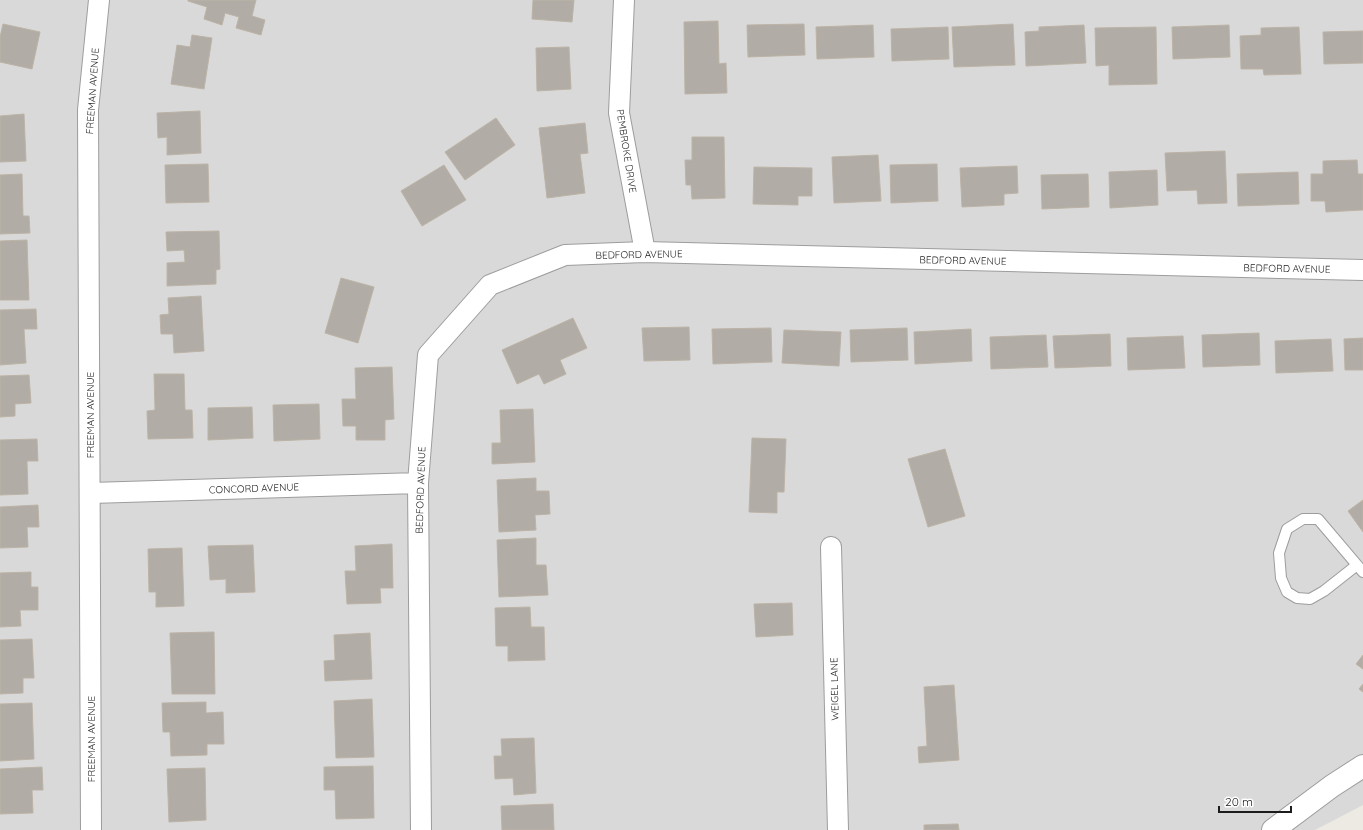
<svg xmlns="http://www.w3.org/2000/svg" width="1363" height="830" font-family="Quicksand,sans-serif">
<rect width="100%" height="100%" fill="#eceae2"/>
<!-- residential -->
<path fill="#dad9d9" d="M0,0H1363V805L1315,830H0Z"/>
<!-- building -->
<path fill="#b1aca5" stroke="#bcb3a6" d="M188,0H256L252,16L265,20L261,35L236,28L239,17L225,13L222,25L204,19L207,7L188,1Z
M533,0H574L572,22L532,19Z
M718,21L719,64L726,63L727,93L685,94L684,22Z
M3,24L40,32L32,69L0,62V37Z
M804,24L805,55L748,57L747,25Z
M1013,24L1015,65L954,67L952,27Z
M873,25L874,57L817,59L816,27Z
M1084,25L1086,63L1026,66L1025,32L1039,31V27Z
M1229,25L1230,57L1173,59L1172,27Z
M948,27L949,59L892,61L891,29Z
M1156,27L1157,84L1109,85V65L1096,66L1095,28Z
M1299,27L1301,74L1264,75L1263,69H1241L1240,36L1261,35V28Z
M1363,31V63L1324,64L1323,32Z
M192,35L212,38L204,89L171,84L177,45L190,47Z
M569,47L571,89L537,91L536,48Z
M200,111L201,153L167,155V137L158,138L157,113Z
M24,114L26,161L0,162V116Z
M496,118L515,145L465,180L445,152Z
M585,123L588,153L580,154L585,193L547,198L539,128Z
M692,137H724L725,198L692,199L691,185H686L685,160H692Z
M1225,151L1227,203L1198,204L1197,190L1167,191L1165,153Z
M878,155L881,201L834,203L832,157Z
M1357,160L1358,174H1363V210L1326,212L1325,201H1311V174H1323V161Z
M208,164L209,202L166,203L165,165Z
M937,164L938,201L891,203L890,165Z
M444,165L466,200L422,226L401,191Z
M1017,166L1018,193L1004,194V205L962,207L960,168Z
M754,167L812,168V196H798V205L753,204Z
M1157,170L1158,205L1110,208L1109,172Z
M1298,172L1299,204L1238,206L1237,174Z
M22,174L23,216H29L30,233L0,234V175Z
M1088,174L1089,207L1042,209L1041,175Z
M219,231L220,269L216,270V284L167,286V263L185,262L184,250L167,251L166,232Z
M27,240L29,300H0V241Z
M341,278L374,287L358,343L325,333Z
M201,296L204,351L174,353L173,334H161L160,315L169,314L168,298Z
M36,309L37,329H24L26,363L0,365V310Z
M573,318L587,348L560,360L566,374L544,384L539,374L517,384L502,350Z
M689,327L690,360L644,361L642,328Z
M771,328L772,362L713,364L712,329Z
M907,328L908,360L851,362L850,330Z
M971,329L972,361L915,364L914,332Z
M784,330L841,332L839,366L782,363Z
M1259,333L1260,365L1203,367L1202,335Z
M1110,334L1111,366L1055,368L1053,336Z
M1046,335L1048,367L991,369L990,337Z
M1183,336L1185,368L1128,370L1127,338Z
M1363,338V370H1345L1344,339Z
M1331,339L1333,371L1276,373L1275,341Z
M392,367L394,419L385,420V440H356V426H343L342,399H356L355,368Z
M154,374H184L185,410H192L193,438L148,439L147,411L155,410Z
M29,375L31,403L15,404V416L0,417V376Z
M319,404L320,439L274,441L273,405Z
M252,407L253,438L208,440V408Z
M533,409L535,462L492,464V443H501L500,410Z
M752,438L786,439L784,492H777V513L749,512Z
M37,439L38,461H27L28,494L0,495V440Z
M945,449L965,516L928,527L908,459Z
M536,478V491H549L550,514L535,515L536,530L499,532L497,480Z
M1363,500V532L1348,511Z
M38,505L39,527H27L28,547L0,548V507Z
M536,538V565H546L548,595L499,597L497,540Z
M392,544L393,588H380L381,603L347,604L345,571H356L355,546Z
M253,545L255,592L226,593V579L210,580L208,546Z
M182,548L184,606L156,607V592H149L148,549Z
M31,572V587H38V610H20L21,626L0,627V573Z
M792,603L793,635L756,637L754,604Z
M530,607L531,627H544L545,660L508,661V646H496L495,608Z
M214,632L215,694H172L170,633Z
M370,633L372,679L325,681L324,661L335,660L334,635Z
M32,639L34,678H23V693L0,694V640Z
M1363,655V669L1356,664Z
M1363,684V692L1359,689Z
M954,685L959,760L919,763L918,747L927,746L924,687Z
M372,699L374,757L336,758L334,701Z
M206,702V713L223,712L224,744H207V755L171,756L170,732H163L162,703Z
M32,703L34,759L0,761V704Z
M534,738L536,793L514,795L513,778L495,779L494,756H502L501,739Z
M373,766L374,818L336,819L335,790H324V767Z
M42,767L43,790H32L33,813L0,814V769Z
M205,768L206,820L169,822L167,769Z
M553,804L554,830H502L501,806Z
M958,824L959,830H924V825Z"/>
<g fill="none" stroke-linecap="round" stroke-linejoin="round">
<!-- service casing -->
<g stroke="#9d9d9d" stroke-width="12">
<path id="service" d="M1357,565L1324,591L1310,599L1297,598L1287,592L1281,578L1279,553L1287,529L1303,519H1318L1363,572"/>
</g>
<!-- minor casing -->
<g stroke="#9d9d9d" stroke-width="22">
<path id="minor" d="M624,0L619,113L645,252
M91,493L418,483
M831,547L838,830
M91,830L88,110L99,0
M421,830L418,483L428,355L490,285L565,255L645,252L1363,270"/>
</g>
<!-- tertiary casing -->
<g stroke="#9d9d9d" stroke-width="24">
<path id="tertiary" d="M1273,830L1332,786L1363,766"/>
</g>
<!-- service -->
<use href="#service" stroke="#fff" stroke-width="10"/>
<!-- minor -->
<use href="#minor" stroke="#fff" stroke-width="20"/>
<!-- tertiary -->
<use href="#tertiary" stroke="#fff" stroke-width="22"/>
</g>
<g text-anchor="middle" stroke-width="3" stroke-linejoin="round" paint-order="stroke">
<!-- street labels -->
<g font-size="10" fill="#1c1c1c" stroke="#fff">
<text transform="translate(92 91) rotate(-86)" y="4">FREEMAN AVENUE</text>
<text transform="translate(627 151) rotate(81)" y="4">PEMBROKE DRIVE</text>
<text transform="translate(639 254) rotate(-1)" y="4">BEDFORD AVENUE</text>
<text transform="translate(963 260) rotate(1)" y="4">BEDFORD AVENUE</text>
<text transform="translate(1287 268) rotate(1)" y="4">BEDFORD AVENUE</text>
<text transform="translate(90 415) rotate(-90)" y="4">FREEMAN AVENUE</text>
<text transform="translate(254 488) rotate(-2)" y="4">CONCORD AVENUE</text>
<text transform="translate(420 490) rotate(-88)" y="4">BEDFORD AVENUE</text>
<text transform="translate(834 689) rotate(-91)" y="4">WEIGEL LANE</text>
<text transform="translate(91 739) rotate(-90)" y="4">FREEMAN AVENUE</text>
</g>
</g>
<!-- scale -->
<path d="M1219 806v6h72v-6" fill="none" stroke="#1c1c1c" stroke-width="2"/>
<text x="1225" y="806" font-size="12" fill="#1c1c1c" stroke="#ffffff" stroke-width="3" paint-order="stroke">20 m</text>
</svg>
